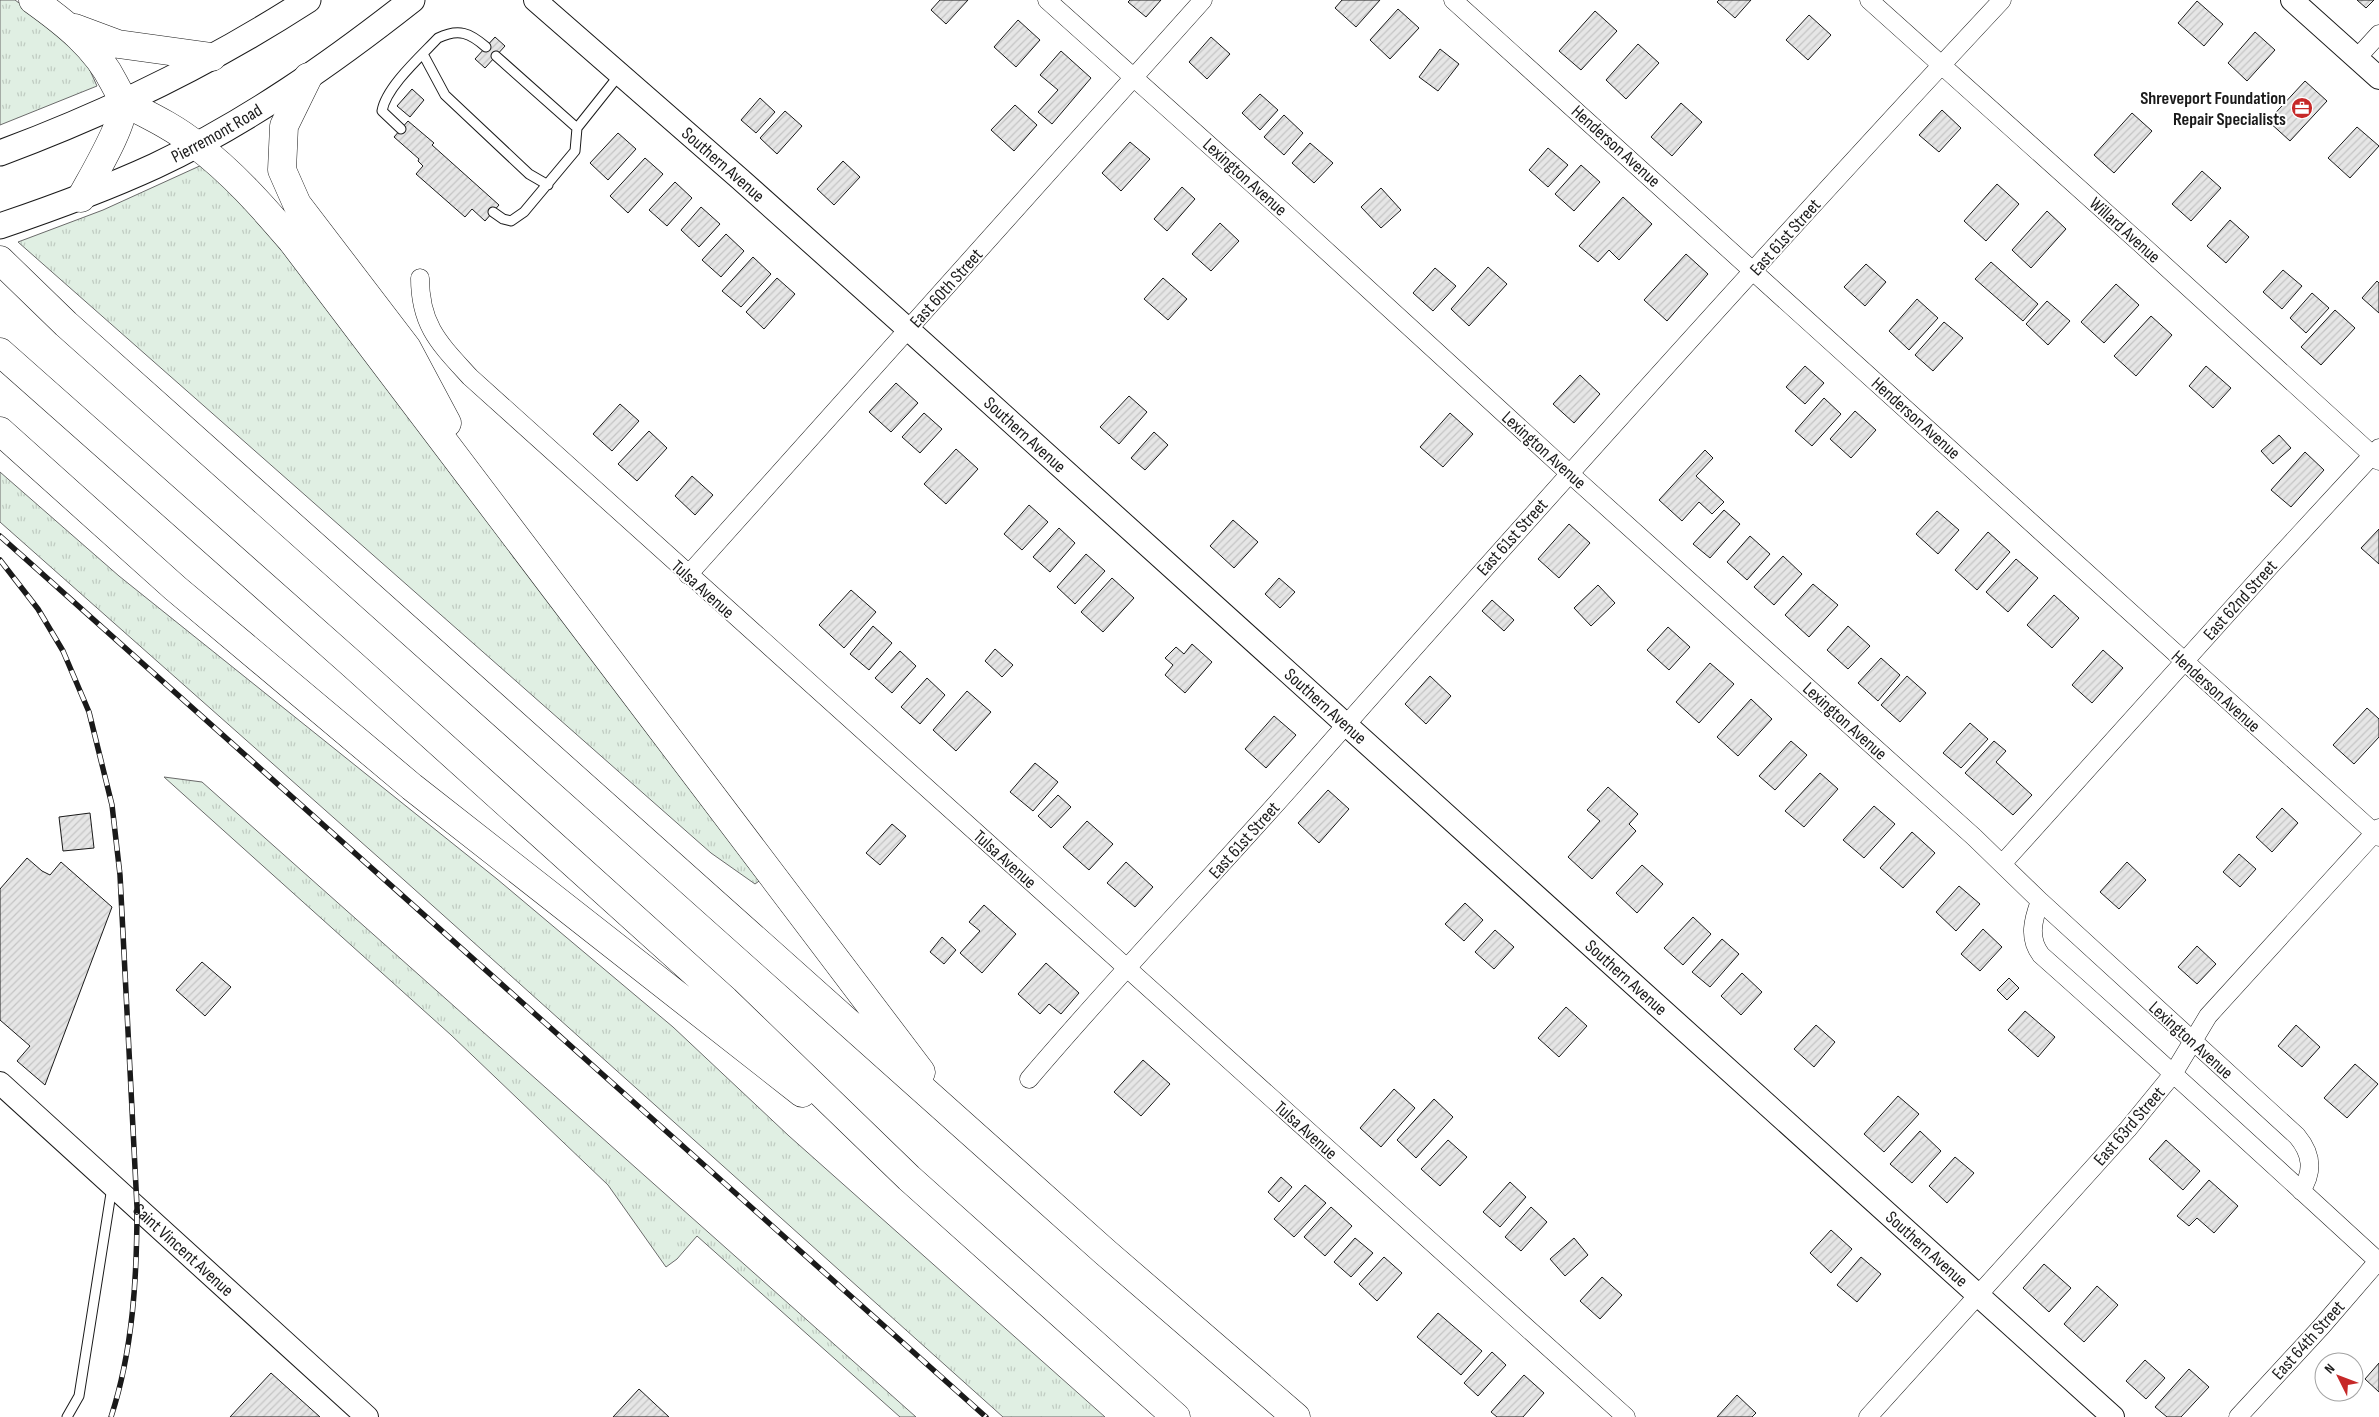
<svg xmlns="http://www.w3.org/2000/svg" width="2379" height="1417" font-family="'Sofia Sans Condensed',sans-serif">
<defs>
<pattern id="grass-tufts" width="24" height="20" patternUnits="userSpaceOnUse" patternTransform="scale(1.25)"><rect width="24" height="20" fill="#e0efe3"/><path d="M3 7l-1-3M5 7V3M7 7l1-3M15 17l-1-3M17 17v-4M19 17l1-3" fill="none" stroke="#c0ccc2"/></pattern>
<pattern id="building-hatch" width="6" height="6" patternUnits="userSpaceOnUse" patternTransform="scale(1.25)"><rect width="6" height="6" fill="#e6e6e6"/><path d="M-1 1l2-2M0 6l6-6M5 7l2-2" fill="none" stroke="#c5c5c5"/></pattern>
</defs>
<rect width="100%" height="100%" fill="#fff"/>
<!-- grass -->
<path fill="url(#grass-tufts)" stroke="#6a6a6a" d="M0,0H15L51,27L88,66L97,86L0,125Z
M204,164L258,218L762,879L755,884L711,853L18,242L103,210Z
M0,472L119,576L497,879L673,1027L789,1136L1105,1417H1003L404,880L0,522Z
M164,777L202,782L916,1417H900L697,1236L677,1259L666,1267L608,1185L451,1035Z"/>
<!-- building -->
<path fill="url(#building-hatch)" stroke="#1a1a1a" d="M940,0H968L946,24L931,10Z
M1130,0H1161L1146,17L1128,2Z
M1342,0H1380L1356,27L1335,8Z
M1719,0H1751L1735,18L1717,2Z
M2357,0H2374L2366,8Z
M2197,1L2223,24L2204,46L2178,23Z
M1398,9L1419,28L1390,59L1370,40Z
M1595,11L1617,31L1581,70L1559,51Z
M1809,15L1831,35L1808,60L1786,40Z
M1018,20L1040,40L1016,67L994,47Z
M2255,32L2275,50L2247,81L2228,63Z
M495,37L505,46L485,68L475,59Z
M1211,37L1230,54L1207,79L1189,62Z
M1638,44L1659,63L1626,99L1606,80Z
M1440,49L1459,64L1438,91L1419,77Z
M1061,51L1091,78L1052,124L1038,112L1058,90L1040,75Z
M2305,81L2327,101L2290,141L2268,121Z
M412,89L424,100L410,117L397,106Z
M1260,94L1278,110L1260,130L1242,113Z
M760,98L775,112L756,133L741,120Z
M1681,103L1702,122L1672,156L1651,137Z
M1015,105L1037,125L1014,151L991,130Z
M1942,110L1961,128L1939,152L1919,135Z
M785,111L802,126L777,154L760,138Z
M2132,113L2152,131L2114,173L2094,155Z
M1284,115L1303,133L1284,155L1264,137Z
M408,121L434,143L432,145L499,205L485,221L472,209L465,217L416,174L423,166L418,161L419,159L394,137Z
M2357,127L2379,146L2350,178L2328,158Z
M618,133L636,149L608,180L590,163Z
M1130,142L1150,159L1121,191L1102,173Z
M1310,143L1333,163L1314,183L1292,163Z
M1548,148L1568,165L1548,187L1529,170Z
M645,158L663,174L628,213L610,196Z
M843,161L860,177L834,205L817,189Z
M1581,165L1600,182L1574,211L1555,194Z
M2202,171L2221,188L2191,221L2172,204Z
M675,182L692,198L667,226L649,210Z
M1997,184L2019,204L1986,241L1964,221Z
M1182,187L1195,199L1167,231L1154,219Z
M1381,188L1401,210L1381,228L1361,207Z
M1623,197L1652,224L1619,260L1609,250L1598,262L1579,246Z
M701,207L720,224L699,247L681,230Z
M2047,211L2066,229L2031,268L2012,250Z
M2230,220L2249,237L2226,263L2207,246Z
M1220,223L1239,241L1211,271L1192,254Z
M726,234L744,251L721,277L702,260Z
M1686,254L1708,274L1667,321L1644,300Z
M753,257L771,274L741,307L722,291Z
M1991,262L2038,304L2023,321L1975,279Z
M1866,264L1886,282L1865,306L1844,287Z
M1488,267L1507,284L1469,326L1451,309Z
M1435,268L1456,286L1433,311L1413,293Z
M2283,270L2302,286L2282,309L2263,292Z
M777,278L795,294L764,329L746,312Z
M1163,278L1187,299L1168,320L1144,299Z
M2377,281L2379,283V313L2362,298Z
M2116,284L2139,305L2104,343L2081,322Z
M2312,293L2329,308L2306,333L2290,318Z
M1917,299L1938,318L1909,350L1889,331Z
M2047,301L2070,321L2048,345L2026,324Z
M2335,310L2355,328L2321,365L2301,347Z
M2151,316L2172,335L2136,376L2114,356Z
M1944,322L1963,338L1933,371L1915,355Z
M1805,366L1824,383L1805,404L1786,387Z
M2206,366L2231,388L2213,408L2189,386Z
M1580,375L1600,394L1574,423L1553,404Z
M896,383L918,403L891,432L869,412Z
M1129,396L1147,412L1119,444L1100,427Z
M1824,398L1841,414L1812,446L1795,431Z
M620,404L639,421L612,451L593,434Z
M1855,411L1876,430L1851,458L1830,439Z
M924,413L942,429L920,453L902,437Z
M1450,413L1473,434L1443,467L1420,447Z
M649,431L667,448L637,481L618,464Z
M1154,432L1168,445L1145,470L1131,458Z
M2279,435L2291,448L2273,464L2261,451Z
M956,449L978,469L946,504L924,484Z
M1705,450L1713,458L1696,476L1724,502L1712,514L1699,502L1682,521L1659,500Z
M2305,452L2324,470L2291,507L2271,490Z
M692,476L713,495L695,515L675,496Z
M1029,505L1048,522L1022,550L1004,534Z
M1724,510L1740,524L1710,558L1693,544Z
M1937,511L1959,530L1938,554L1916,534Z
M1233,520L1258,542L1234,568L1210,546Z
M1569,524L1590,543L1559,578L1538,559Z
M1059,528L1075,543L1050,572L1033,557Z
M2379,529V564L2361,548Z
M1988,532L2010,552L1977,590L1955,570Z
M1750,536L1770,554L1747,580L1727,562Z
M1086,554L1105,571L1075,604L1057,587Z
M1783,556L1802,574L1774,605L1754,587Z
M2016,559L2038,578L2008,612L1986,592Z
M1112,578L1134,598L1103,632L1081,612Z
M1279,578L1295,592L1280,608L1265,594Z
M1813,584L1838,605L1809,637L1785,615Z
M1598,585L1615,603L1591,626L1574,608Z
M851,590L876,612L844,648L819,625Z
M2054,595L2079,618L2052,648L2027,625Z
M1492,600L1514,620L1504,631L1482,611Z
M873,626L892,643L869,670L850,654Z
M1848,626L1870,646L1848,669L1827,650Z
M1668,627L1690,647L1669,670L1647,650Z
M1192,644L1212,662L1185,693L1165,675L1173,665L1165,658L1176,647L1184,654Z
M995,649L1013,665L1002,677L985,661Z
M2103,650L2123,668L2092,703L2072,685Z
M900,651L916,666L892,693L875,678Z
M1881,658L1900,675L1878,701L1858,683Z
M1710,663L1734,684L1699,723L1676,702Z
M1430,676L1451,696L1426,724L1405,704Z
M1907,676L1926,693L1900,722L1881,705Z
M927,678L945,695L920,724L901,707Z
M967,691L991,712L956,751L933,730Z
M1751,699L1772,719L1738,756L1717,737Z
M2367,708L2379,719V737L2354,764L2333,745Z
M1274,716L1296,735L1266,768L1245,749Z
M1970,723L1988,739L1961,768L1943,753Z
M1791,741L1807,755L1775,790L1759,776Z
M1994,741L2006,751L1996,762L2032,795L2013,815L1965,773Z
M1035,763L1058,782L1033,811L1010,792Z
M1820,773L1838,789L1804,827L1785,811Z
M1608,787L1638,814L1629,824L1636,831L1592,879L1568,857L1600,821L1587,810Z
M1328,790L1349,809L1319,843L1298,823Z
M1058,795L1071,807L1051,828L1038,816Z
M1874,806L1895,824L1864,858L1843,840Z
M2282,808L2298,823L2272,852L2256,837Z
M90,813L94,848L63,851L59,817Z
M1087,821L1113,844L1089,870L1063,847Z
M892,824L906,836L880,865L866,853Z
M1912,832L1935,853L1903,888L1880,868Z
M2239,854L2256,869L2240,887L2223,872Z
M27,858L42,871L50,875L61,862L112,907L45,1085L17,1061L30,1046L0,1020V889Z
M1126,862L1153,887L1135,907L1107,883Z
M2127,862L2146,880L2119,909L2100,892Z
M1642,865L1663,884L1637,913L1616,893Z
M1959,886L1980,904L1956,931L1936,912Z
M1465,903L1483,920L1464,941L1445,924Z
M984,905L1016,934L982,973L960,953L980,931L969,922Z
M1693,917L1711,934L1683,965L1664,948Z
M1983,929L2002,947L1980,971L1961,954Z
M1495,930L1514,947L1494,969L1475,952Z
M942,937L956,950L944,964L930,952Z
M1722,939L1739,954L1710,987L1692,972Z
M2197,946L2216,964L2197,984L2178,967Z
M202,962L231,987L205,1016L176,990Z
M1046,963L1079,993L1061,1014L1049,1004L1040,1014L1018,994Z
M1742,973L1762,992L1741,1015L1721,996Z
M2009,978L2019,988L2007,1000L1997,990Z
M1566,1007L1587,1026L1559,1057L1538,1038Z
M2025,1011L2055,1037L2038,1057L2008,1030Z
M1816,1025L1835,1042L1814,1067L1794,1049Z
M2296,1025L2320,1047L2302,1067L2278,1046Z
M1143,1060L1170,1084L1141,1116L1114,1092Z
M2355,1064L2378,1084L2347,1118L2324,1098Z
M1394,1089L1415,1108L1381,1147L1360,1128Z
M1898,1096L1919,1114L1884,1152L1864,1134Z
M1434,1099L1453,1117L1416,1158L1397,1140Z
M1920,1131L1941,1151L1912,1183L1890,1164Z
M1448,1140L1467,1157L1440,1186L1421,1169Z
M2166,1140L2200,1171L2183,1190L2149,1159Z
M1955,1157L1974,1173L1947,1203L1929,1186Z
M1281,1177L1292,1187L1279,1202L1268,1192Z
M2209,1180L2238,1206L2214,1233L2197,1218L2189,1226L2177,1216Z
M1510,1182L1526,1197L1500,1227L1483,1212Z
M1305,1185L1326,1203L1294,1237L1274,1219Z
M1331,1207L1352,1226L1325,1256L1304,1237Z
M1531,1207L1547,1222L1521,1251L1505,1237Z
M1831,1230L1852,1249L1831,1273L1810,1253Z
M1355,1238L1373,1253L1351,1277L1334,1262Z
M1574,1238L1588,1255L1565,1276L1550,1259Z
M1384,1257L1402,1273L1377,1301L1359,1284Z
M1861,1257L1881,1274L1857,1302L1837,1285Z
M2044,1264L2071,1288L2049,1312L2023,1288Z
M1602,1277L1622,1295L1600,1319L1580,1301Z
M2097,1286L2118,1305L2084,1342L2064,1324Z
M1438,1313L1482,1351L1461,1375L1417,1337Z
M1492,1352L1506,1365L1478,1396L1464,1383Z
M2145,1360L2165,1378L2146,1399L2126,1381Z
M2379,1363V1392L2365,1379Z
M2189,1369L2209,1387L2181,1417H2167L2155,1407Z
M271,1373L320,1417H230Z
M1524,1375L1544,1393L1523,1417H1497L1491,1412Z
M639,1389L669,1417H613Z
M1737,1395L1756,1413L1752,1417H1717Z"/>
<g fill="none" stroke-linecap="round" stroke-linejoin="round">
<!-- service casing -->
<g stroke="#1a1a1a" stroke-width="11">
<path id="service" d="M423,54L445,95L529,174L548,185
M496,56L577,128
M401,129L382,111C386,87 421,56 438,38C459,28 470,33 486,47
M493,212L503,219L511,221L524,212L575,151L577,128L620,74
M67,1417L79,1396L112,1187"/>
</g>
<!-- minor casing -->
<g stroke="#1a1a1a" stroke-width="19">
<path id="minor" d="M1047,0L1285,213L1569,473L1974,837L2040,901L2297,1136C2312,1154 2314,1171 2301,1191
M1453,0L2379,837
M1869,0L2142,245L2379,461
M2357,58L2379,34
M420,278C420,326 440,344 470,377L1626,1417
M688,575L1203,0
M2002,864L2273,563L2379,448
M2040,901C2033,920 2028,938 2041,955C2155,1056 2267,1159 2379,1262
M1029,1079C1114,979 1205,884 1292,786C1526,521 1761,258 2002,0
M1868,1417L2128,1129L2173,1074L2208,1016L2379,828
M2238,1417L2322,1326L2378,1261"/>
</g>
<!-- tertiary casing -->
<g stroke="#1a1a1a" stroke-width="24">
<g id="tertiary">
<path id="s1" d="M535,0L740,179L909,330L2113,1417"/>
<path d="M2292,0L2379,78"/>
<path id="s2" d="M0,1083L367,1417"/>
</g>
</g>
<!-- secondary casing -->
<g stroke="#1a1a1a" stroke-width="27">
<g id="secondary">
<path d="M0,153C108,113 212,62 308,0"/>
<path id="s3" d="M0,226C53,208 105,189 155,166C248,122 332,63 412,0"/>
</g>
</g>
<!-- motorway casing -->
<g stroke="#1a1a1a" stroke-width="29">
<path id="motorway" d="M33,0C65,23 96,47 114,83C117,89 121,95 123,101C127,120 91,179 81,198
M75,28L118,44L212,57
M308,77L284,126L282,170L297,204L407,348L447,423
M123,102C148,115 174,127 196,145C232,172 262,206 292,241L921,1072
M0,260L66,324L1105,1252L1296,1417
M0,352L352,664L725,1000L909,1178L1176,1417
M0,431L175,588L412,787L802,1093"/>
</g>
<!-- service -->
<use href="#service" stroke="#fff" stroke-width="9"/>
<!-- minor -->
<use href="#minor" stroke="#fff" stroke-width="18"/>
<!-- tertiary -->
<use href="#tertiary" stroke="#fff" stroke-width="22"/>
<!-- secondary -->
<use href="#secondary" stroke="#fff" stroke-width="25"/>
<!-- motorway -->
<use href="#motorway" stroke="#fff" stroke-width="28"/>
<!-- rail casing -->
<g stroke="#1a1a1a" stroke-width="5.5">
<path id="rail" d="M0,536L986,1417
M0,560L38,609L63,651L89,712L112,805L120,875L137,1207C137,1277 133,1350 111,1417"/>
</g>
<!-- rail -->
<use href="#rail" stroke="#fff" stroke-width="4" stroke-dasharray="11" stroke-linecap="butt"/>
</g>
<!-- icons -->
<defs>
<g id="office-disc" transform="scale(1.125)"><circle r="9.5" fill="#c62828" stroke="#fff"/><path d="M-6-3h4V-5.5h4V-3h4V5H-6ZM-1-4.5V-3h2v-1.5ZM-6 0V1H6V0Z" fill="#fff"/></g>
</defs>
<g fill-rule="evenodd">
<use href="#office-disc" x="2302" y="108"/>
</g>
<g text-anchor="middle" stroke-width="4" stroke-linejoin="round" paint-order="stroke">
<!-- poi labels -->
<g font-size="18" font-weight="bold" fill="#1a1a1a" stroke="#fff" text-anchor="end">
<text x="2286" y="104">Shreveport Foundation<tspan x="2286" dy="21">Repair Specialists</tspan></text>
</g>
<!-- street labels -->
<g font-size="18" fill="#1a1a1a" stroke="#fff">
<text dy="6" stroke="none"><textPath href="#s3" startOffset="236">Pierremont Road</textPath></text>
<text transform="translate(1616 146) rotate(42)" y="6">Henderson Avenue</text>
<text dy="6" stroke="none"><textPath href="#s1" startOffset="250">Southern Avenue</textPath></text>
<text transform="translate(1245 177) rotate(42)" y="6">Lexington Avenue</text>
<text transform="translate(2125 230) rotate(42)" y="6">Willard Avenue</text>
<text transform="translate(1785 237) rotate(-48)" y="6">East 61st Street</text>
<text transform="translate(946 288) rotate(-48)" y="6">East 60th Street</text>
<text transform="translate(1916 418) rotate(42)" y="6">Henderson Avenue</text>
<text dy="6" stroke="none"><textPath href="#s1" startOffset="655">Southern Avenue</textPath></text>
<text transform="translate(1544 450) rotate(42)" y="6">Lexington Avenue</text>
<text transform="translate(1512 537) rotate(-48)" y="6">East 61st Street</text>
<text transform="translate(703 589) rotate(42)" y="6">Tulsa Avenue</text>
<text transform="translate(2240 600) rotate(-48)" y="6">East 62nd Street</text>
<text transform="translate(2216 691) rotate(42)" y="6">Henderson Avenue</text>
<text dy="6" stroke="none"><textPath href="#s1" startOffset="1060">Southern Avenue</textPath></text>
<text transform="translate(1845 721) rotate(42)" y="6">Lexington Avenue</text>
<text transform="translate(1244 840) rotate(-48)" y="6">East 61st Street</text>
<text transform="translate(1005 859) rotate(42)" y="6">Tulsa Avenue</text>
<text dy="6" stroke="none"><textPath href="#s1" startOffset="1465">Southern Avenue</textPath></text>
<text transform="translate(2191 1040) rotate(42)" y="6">Lexington Avenue</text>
<text transform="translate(2129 1126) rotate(-49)" y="6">East 63rd Street</text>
<text transform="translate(1306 1130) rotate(42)" y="6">Tulsa Avenue</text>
<text dy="6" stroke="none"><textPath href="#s1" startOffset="1870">Southern Avenue</textPath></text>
<text dy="6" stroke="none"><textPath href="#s2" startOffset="248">Saint Vincent Avenue</textPath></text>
<text transform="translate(2308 1340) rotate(-48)" y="6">East 64th Street</text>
</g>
</g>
<!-- north arrow -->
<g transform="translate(2339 1377) rotate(312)"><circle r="24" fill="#ffffff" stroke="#a3a3a3"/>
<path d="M0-4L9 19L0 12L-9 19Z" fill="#c62828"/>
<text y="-8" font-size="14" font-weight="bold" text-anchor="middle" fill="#1a1a1a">N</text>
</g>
</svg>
